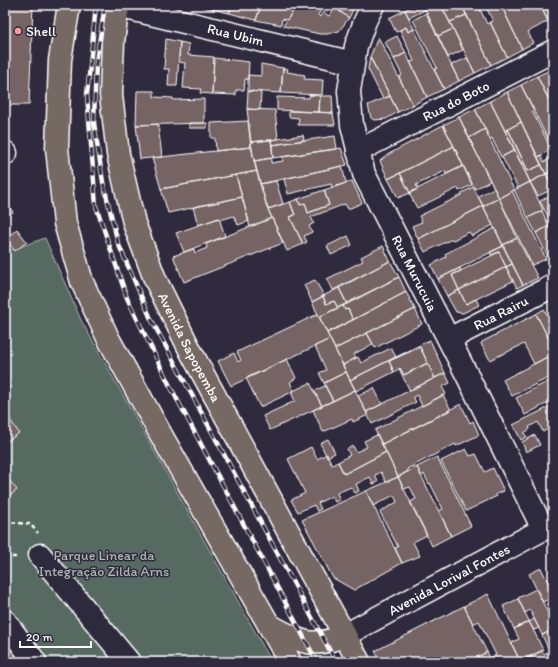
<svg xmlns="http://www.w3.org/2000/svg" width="558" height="667" font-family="Itim,sans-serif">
<rect width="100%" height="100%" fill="#2f2a3d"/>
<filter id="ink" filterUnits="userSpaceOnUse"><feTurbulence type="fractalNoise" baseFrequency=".025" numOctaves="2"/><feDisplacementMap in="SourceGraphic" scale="8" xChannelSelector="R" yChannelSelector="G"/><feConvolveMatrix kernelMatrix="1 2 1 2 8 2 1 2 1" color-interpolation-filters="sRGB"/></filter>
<g filter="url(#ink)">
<!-- green -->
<path fill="#576a62" stroke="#abb4b0" d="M45,238L81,320L272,662H10L5,655V244L11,250Z"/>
<!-- building -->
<path fill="#766363" stroke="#fff" d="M5,5H33L29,105H5Z
M194,5H232L229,13Z
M232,5H261L256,20L229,13Z
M261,5H297L287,20L282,19L281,25L256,20Z
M297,5H320L318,8L321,10L318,15L320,17L323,12L329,16L335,8L349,18L339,31L327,34H320L283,26Z
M331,5H355L349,18Z
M415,5H423L425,10L409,18L405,10Z
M423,5H441L453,29L438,36Z
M441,5H462L466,15L450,22Z
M462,5H478L487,24L490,22L507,57L491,65Z
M485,5H501L522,49L507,57L490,22L493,21Z
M501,5H540L548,21L528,32L533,43L522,49Z
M540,5H553V19L548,21Z
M405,10L414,29L408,32L406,27L396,32L389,18Z
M426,13L459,81L444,89L434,70L437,68L413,20Z
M466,15L491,65L475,73L450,22Z
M406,27L408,32L414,29L444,89L427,97L410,62L414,61L400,30Z
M453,29L463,50L448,57L438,36Z
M397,36L406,53L394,59L385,42Z
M378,37L413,105L398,112L370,57Z
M166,39L180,42L177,86H168L169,69H164Z
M180,42L189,44L188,55L214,57L212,94L200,93L201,89L183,88L185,63L179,62Z
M406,53L427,97L413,105L399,77L402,75L394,59Z
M370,57L390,96L383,99L368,69Z
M214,58L249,62L248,79H245L244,90H236V95L212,94Z
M467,58L475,73L459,81L451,65Z
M261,64L283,68L281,93L248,91V75L261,76Z
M283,68L288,69L287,72L305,75L304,79L323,80L322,95L281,93Z
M553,69V108L537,76Z
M537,76L553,108V149L521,85Z
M521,85L534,110L532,111L551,149L538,157L507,92Z
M137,91H154V97L173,98V100L204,99V123L136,125Z
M248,91L261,92L260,110L247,109Z
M507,92L521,122L505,131L490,101Z
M310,95L320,96L319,112L277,110V97L309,98Z
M320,96H332L333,113L319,112Z
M390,96L398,112L386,119L374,120L371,118L368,105Z
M490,101L515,150L501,157L492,138L490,139L475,109Z
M247,109L275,110L278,139L251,142Z
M475,109L485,129L469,138L459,117Z
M289,111L333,113L335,125H298L299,118L289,117Z
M459,117L490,181L475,189L443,125Z
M248,121L251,147L216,151L215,138H211V123Z
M521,122L541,165L528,171L508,129Z
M189,123H207V128H189Z
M158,124L162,157L140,159L136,125Z
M443,125L454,146L388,179L380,161L387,155Z
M485,129L514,190L499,198L469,138Z
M508,129L528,171L541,165L546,174L530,182L505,131Z
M303,135L304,140L272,145L271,140Z
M335,136L337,149L273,158L272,145Z
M271,140L273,158L254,161L251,142Z
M454,146L463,166L446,174L445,171L416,185L418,189L410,193L400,173Z
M251,147L257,171L161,189L152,158Z
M341,148L347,165L260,184L254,161L271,158V163L283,161L282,157Z
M515,150L530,182L518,188L502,157Z
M541,155L544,162L553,157V170L546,174L538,157Z
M342,166L346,183L332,188L331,184L288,194L284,179Z
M463,166L472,185L459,191L458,188L417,208L409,193Z
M553,170V188L546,174Z
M257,171L267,208L272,218L250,227L236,175Z
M400,173L410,193L398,198L388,179Z
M546,174L553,189L538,196L530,182Z
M236,175L242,197L168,213L161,189Z
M276,181L283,204L268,209L260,184Z
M352,181L362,203L348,209L345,204L311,217L314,223L309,226L312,232L304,236L307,242L303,244L290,217L295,215L290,202L298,199L300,205L305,203L308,213L329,205L324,190Z
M530,182L543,210L528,218L514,190Z
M473,187L483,206L418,239L412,226L422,222L419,216L462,195V193Z
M494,188L499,198L483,206L478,196Z
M324,190L329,205L308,213L305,203L300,205L298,199Z
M512,191L546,259L532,265L499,198Z
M553,194V227L540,201Z
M242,197L249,221L238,225L234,216L220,220L219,218L198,225L193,207Z
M499,198L517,238L503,245L483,206Z
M5,202L13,212L5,218Z
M290,202L295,215L290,217L303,244L287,251L268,209Z
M483,206L493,225L472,236L469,232L453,240L452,239L425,252L418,239Z
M542,211L549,226L536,233L528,218Z
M219,218L225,236L184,252L176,233Z
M272,218L283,243L184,282L173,256L194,249L195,253L207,248L206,244Z
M549,226L553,234V267L536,233Z
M495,228L503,246L438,279L431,265L446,257L445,254Z
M17,229L27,242L15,251L5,239Z
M348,236L352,245L331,255L327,246Z
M517,238L538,278L523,285L503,245Z
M383,246L390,261L333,290L327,279L363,261L361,257Z
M503,246L512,264L506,267L499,252L491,255L490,252Z
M499,252L506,267L459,290L452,275Z
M390,261L399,277L347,304L339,288Z
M512,264L523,285L517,288L506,267Z
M506,267L513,281L466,304L459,290Z
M460,268L461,271L452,275L459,290L447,296L438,279Z
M399,277L406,292L353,320L348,309L345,310L343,305Z
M315,280L324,296L312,302L304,285Z
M339,288L347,304L338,308L334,301L326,304L323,296Z
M459,290L466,304L476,299L479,305L463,313L456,312L447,296Z
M406,292L415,309L335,349L327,333Z
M323,296L326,304L334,301L338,308L319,317L312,302Z
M343,305L345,310L348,309L353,320L327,333L319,317Z
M415,309L422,324L375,348L367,333Z
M544,309L551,322L553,321V347L536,314Z
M318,314L330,339L231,386L218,361L234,353L238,362L241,360L237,352Z
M536,314L553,347V354L534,364L524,344L490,360L481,344L482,342Z
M367,333L373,344L354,354L356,358L343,365L335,349Z
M330,339L346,372L324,383L319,373L326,370L315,346Z
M430,340L445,373L435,378L420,347L389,361L394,372L356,391L350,380Z
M420,347L428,363L404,375L400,368L394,372L389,361Z
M391,348L396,357L350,380L343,365L358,357L361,363Z
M553,354V379L552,380L550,377L512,396L503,380Z
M287,359L296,378L290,382L294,391L260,407L246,378Z
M427,363L435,378L410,391L399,369L400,368L404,375Z
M346,372L355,390L333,401L324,383Z
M445,373L450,383L442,387L446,394L422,406L417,395L413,397L416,402L372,424L366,412Z
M553,379V400L525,415L516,398Z
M310,383L322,406L270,430L263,416L295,401L291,392Z
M325,386L333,401L322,406L314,391Z
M374,388L382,404L366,412L358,396Z
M355,390L368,415L353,422L352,419L323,432L313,410Z
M443,395L451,410L382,444L375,430Z
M461,404L470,423L473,421L479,435L456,446L455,444L407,469L408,471L398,477L382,444Z
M553,405V423L549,425L550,428L543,432L538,422L529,427L530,429L524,433L527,437L521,440L513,425Z
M5,413L19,433L5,443Z
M377,435L386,452L344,474L338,462L350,455L347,449L353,446L356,452L367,447L364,441Z
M535,435L540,445L526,452L522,442Z
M328,439L335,453L327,457L320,443Z
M311,447L317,459L327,454L332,465L338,462L344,474L386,452L398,477L386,482L381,472L375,475L378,482L373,484L370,477L356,484L359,491L355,493L351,487L337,493L340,500L335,502L332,496L318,503L321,509L317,511L314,505L298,512L291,500L305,493L288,459Z
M466,449L470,456L476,454L485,472L493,468L504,491L496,494L497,496L466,511L441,461Z
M437,457L471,526L451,536L439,511L443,509L430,483L429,484L424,474L421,476L417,467Z
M417,467L451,536L432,546L410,502L416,499L410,487L404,489L398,477Z
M5,475L17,490L5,499Z
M398,477L427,535L413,542L420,556L402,563L395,548L398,547L380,512L397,502L394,495L373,506L366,491Z
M366,491L402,563L354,590L333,578L302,520Z
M541,568L553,593V597L543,602L529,574Z
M553,577V593L547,580Z
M536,589L553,623V630L542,635L530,610L525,613L518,598Z
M488,594L520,661L519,662H492L490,658L496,655L479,621L473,624L464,606Z
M518,599L529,621L514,629L503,606Z
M464,606L487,652L468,662H381L375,651Z
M534,619L539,628L534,630L529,622Z
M529,621L543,650L520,661L511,643L519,639L514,629Z
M553,630V645L548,648L542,635Z
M17,647L27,662H6L5,655Z
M553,649V662H533L530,657L542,651L544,654Z
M487,652L492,662H468Z
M530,657L533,662H519L520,661Z"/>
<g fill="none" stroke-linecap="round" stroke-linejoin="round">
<!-- minor casing -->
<g stroke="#fff" stroke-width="25">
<g id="minor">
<path id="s1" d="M373,5L365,21L356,46L349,91L352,125L364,174L466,373L543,529"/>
<path id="s2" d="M118,6L353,63"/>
<path id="s3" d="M358,151L553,51"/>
<path d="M5,153H6"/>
<path id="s4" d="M449,339L553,286"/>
<path d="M40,555L129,662"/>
<path d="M5,621L35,662"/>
<path id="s5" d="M345,635L553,524"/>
</g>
</g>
<!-- primary casing -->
<g stroke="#fff" stroke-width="25">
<g id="primary">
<path d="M69,5L60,60L57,148L65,223L82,282L108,338L160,433L290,662"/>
<path id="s6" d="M118,5L113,42L111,95L118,154L134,223L155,279L191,352L359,662"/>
<path d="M269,625C298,641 312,650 345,635"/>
</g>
</g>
<!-- path -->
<path stroke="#fff" stroke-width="2.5" stroke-dasharray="4 3" stroke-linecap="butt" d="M5,522L30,524L38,533
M5,557H17"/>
<!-- minor -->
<use href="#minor" stroke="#2f2a3d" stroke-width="22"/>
<!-- primary -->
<use href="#primary" stroke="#766964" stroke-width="22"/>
<!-- rail casing -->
<g stroke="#fff" stroke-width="4.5">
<path id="rail" d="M96,5L87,95L96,206L127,298L170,386L317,662
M105,5L96,62L94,123L103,182L118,243L151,319L336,662"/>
</g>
<!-- rail -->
<use href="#rail" stroke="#2f2a3d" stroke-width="3" stroke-dasharray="9" stroke-linecap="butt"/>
</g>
</g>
<!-- markers -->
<circle fill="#ff9aa2" stroke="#2f2a3d" stroke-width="1.5" cx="18" cy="31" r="4"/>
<g text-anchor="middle" stroke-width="3" stroke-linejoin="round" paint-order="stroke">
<!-- poi labels -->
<g font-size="14" fill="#fff" stroke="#2f2a3d" text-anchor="start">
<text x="26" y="36">Shell</text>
</g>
<!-- street labels -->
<g font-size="14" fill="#fff" stroke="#2f2a3d">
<text dy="5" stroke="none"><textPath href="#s2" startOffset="121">Rua Ubim</textPath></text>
<text dy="5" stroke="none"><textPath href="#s3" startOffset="110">Rua do Boto</textPath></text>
<text dy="5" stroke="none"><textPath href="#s1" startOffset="286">Rua Murucuia</textPath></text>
<text dy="5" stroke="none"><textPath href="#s4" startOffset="58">Rua Rairu</textPath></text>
<text dy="5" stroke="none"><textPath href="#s6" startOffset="357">Avenida Sapopemba</textPath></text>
<text dy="5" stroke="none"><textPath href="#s5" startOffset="118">Avenida Lorival Fontes</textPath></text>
</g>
<!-- park labels -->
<g font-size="14" fill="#abb4b0" stroke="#2f2a3d">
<text x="104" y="560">Parque Linear da<tspan x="104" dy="16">Integração Zilda Arns</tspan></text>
</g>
</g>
<!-- margin -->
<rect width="558" height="667" fill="none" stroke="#2f2a3d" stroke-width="20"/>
<rect x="10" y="10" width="538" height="647" fill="none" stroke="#fff" stroke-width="1.5" filter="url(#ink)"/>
<!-- scale -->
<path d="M20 641v6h71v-6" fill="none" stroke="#ffffff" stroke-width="2"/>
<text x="26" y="641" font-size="12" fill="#ffffff" stroke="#2f2a3d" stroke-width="3" paint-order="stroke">20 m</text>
</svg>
